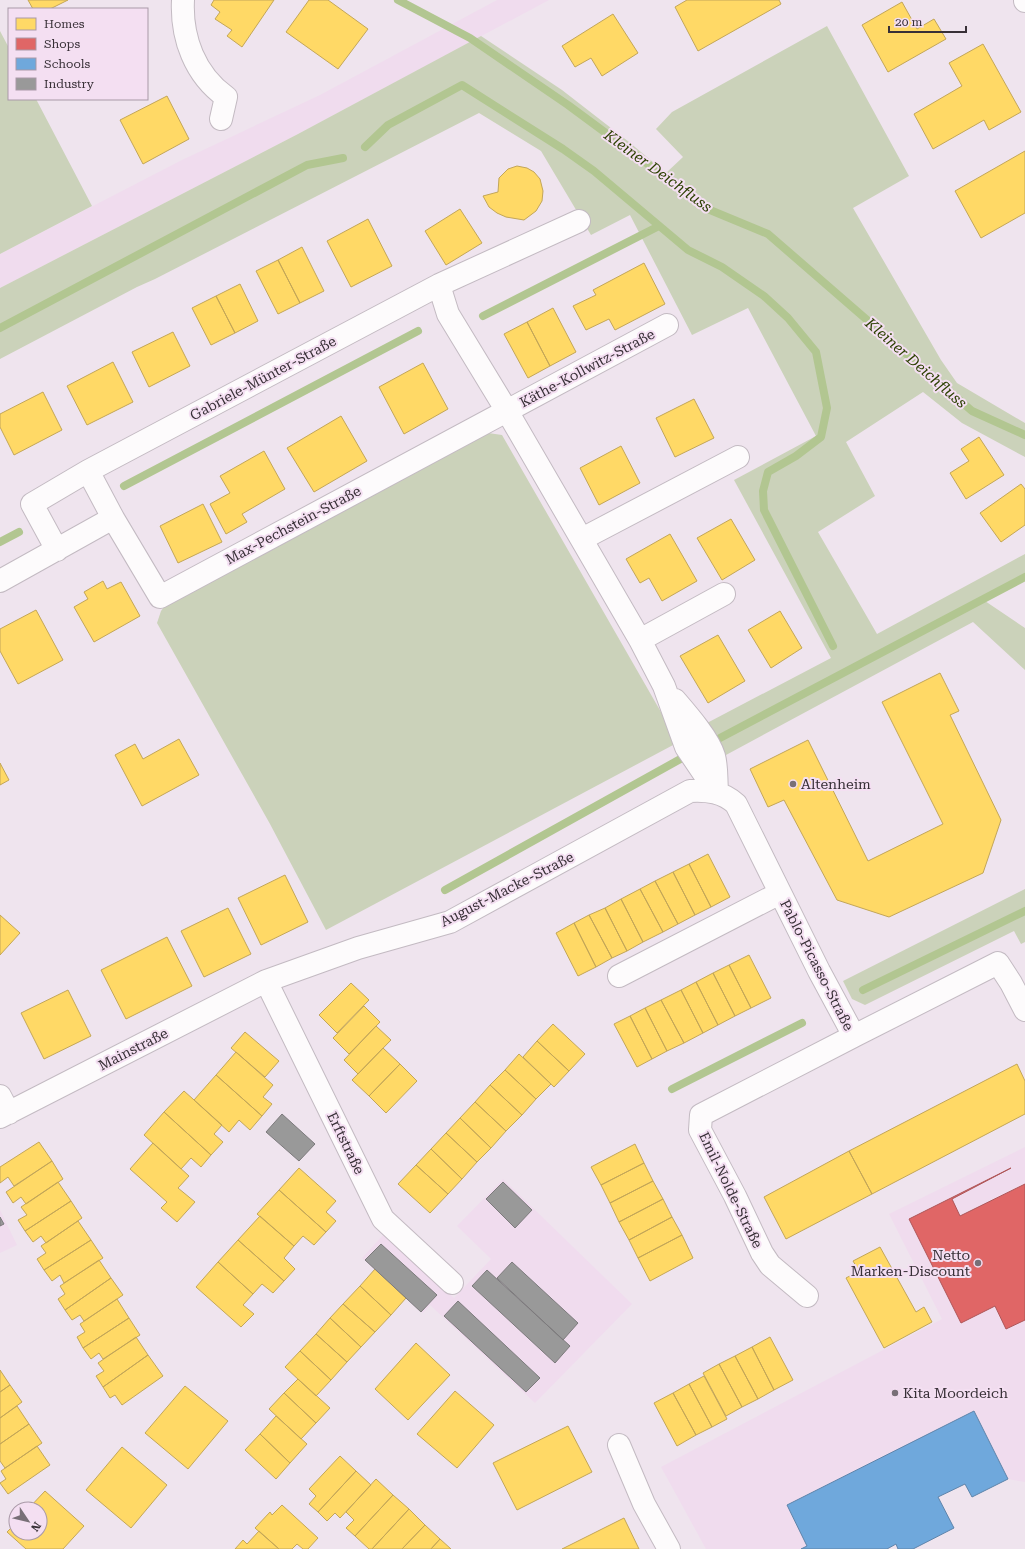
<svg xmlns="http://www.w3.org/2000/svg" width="1025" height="1549" font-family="'Roboto Serif',serif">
<rect width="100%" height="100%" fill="#efe4ee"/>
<!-- built -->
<path fill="#f0dcee" d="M497,0H549L298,134L0,288V254L182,160L320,95Z
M1025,1147V1482L1008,1479L972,1497L965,1484L938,1497L954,1528L913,1549H898L896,1545L887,1549H706L661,1467L942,1319L889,1214Z
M503,1179L632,1304L535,1403L430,1305L423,1313L362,1258L384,1234L454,1298L491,1259L457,1226Z
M0,1210L17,1245L0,1253Z"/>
<!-- green -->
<path fill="#cbd2ba" d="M827,26L909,176L853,208L941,360L957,383L1025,423V457L962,423L923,392L846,442L875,496L818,532L877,634L1025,554V580L985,601L1025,628V670L973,622L726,755L707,723L831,658L734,480L816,436L748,308L692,335L630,215L591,235L541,151L479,113L155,279L137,287L0,359V288L298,134L481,36L562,90L629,142L666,173L683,157L656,129L672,112Z
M0,31L9,48V99H36L92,206L0,254Z
M488,433L502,435L665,719L675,744L326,930L270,824L157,623L161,611L169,600Z
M1025,889V942L1021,944L1014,931L865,1005L852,999L843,981Z"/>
<!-- homes -->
<path fill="#ffd966" stroke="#c3a658" d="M28,0H68L50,9H33Z
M214,0H274L242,47L227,36L232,30L215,19L220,12L211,5Z
M309,0H328L368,29L338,69L286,32Z
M687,0H779L781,4L698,51L675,7Z
M902,2L917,29L934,19L946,39L888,72L862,25Z
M613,14L638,53L602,76L591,58L575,67L562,46Z
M983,44L1021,112L989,130L984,120L933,149L914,114L962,86L949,63Z
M167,96L189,139L143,164L120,120Z
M1025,151V213L981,238L955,191Z
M517,166L527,168L534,172L540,179L543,191L542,201L536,211L524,220L506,217L497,213L489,207L483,196L498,192L499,178L508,169Z
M460,209L482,243L446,265L425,231Z
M368,219L392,266L351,287L327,241Z
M302,247L324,291L300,303L278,260Z
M278,260L300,303L278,314L256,271Z
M644,263L665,304L615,330L609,319L586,330L573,306L596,295L593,290Z
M240,284L258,321L235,333L216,296Z
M216,296L235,333L211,345L192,308Z
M553,308L576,352L550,366L527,322Z
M527,322L550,366L528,378L504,334Z
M173,332L190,366L149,387L132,352Z
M113,362L133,402L87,425L67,386Z
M423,363L448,409L404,434L379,387Z
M43,392L62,430L14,455L0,427V414Z
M694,399L714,438L675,457L656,418Z
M341,416L367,461L314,492L287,448Z
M979,437L1004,475L966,499L950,473L969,461L961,449Z
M621,446L640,483L599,505L580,468Z
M264,451L285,489L242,514L247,522L226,534L210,504L230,493L220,476Z
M1021,484L1025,489V525L1001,542L980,513Z
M203,504L222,542L178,563L160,526Z
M731,519L755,560L722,580L697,538Z
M670,534L697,581L662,601L649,578L640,583L626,559Z
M103,581L107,589L121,582L140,616L94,642L74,607L88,599L84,592Z
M36,610L63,660L18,684L0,651V629Z
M780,611L802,648L771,668L748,630Z
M718,635L745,681L708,703L680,656Z
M940,673L959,711L950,715L1001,820L983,873L889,917L837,900L784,800L768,807L750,769L808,740L868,861L943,824L882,702Z
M179,739L199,775L142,806L115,755L135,744L143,759Z
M0,763L9,780L0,785Z
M708,854L730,897L711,907L689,864Z
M689,864L711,907L695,915L673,872Z
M673,872L695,915L678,924L655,881Z
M285,875L308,922L261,945L238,898Z
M655,881L678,924L663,932L640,889Z
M640,889L663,932L643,942L621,899Z
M621,899L643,942L627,951L605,908Z
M228,908L251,954L204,977L181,931Z
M605,908L627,951L612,958L589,915Z
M0,915L20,933L0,955Z
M589,915L612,958L596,967L574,923Z
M574,923L596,967L578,976L556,933Z
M167,937L192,986L126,1019L101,970Z
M749,955L771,998L751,1008L729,965Z
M729,965L751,1008L735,1016L713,973Z
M713,973L735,1016L718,1025L696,982Z
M696,982L718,1025L703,1033L681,990Z
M351,983L369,1000L337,1033L319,1015Z
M68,990L91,1036L44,1059L21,1013Z
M681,990L703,1033L684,1043L661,1000Z
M661,1000L684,1043L667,1051L645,1008Z
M364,1006L380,1022L349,1054L333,1038Z
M645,1008L667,1051L652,1059L630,1016Z
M630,1016L652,1059L637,1067L614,1024Z
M553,1024L585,1054L569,1071L537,1041Z
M376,1026L391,1040L358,1074L344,1060Z
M245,1032L279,1061L265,1077L231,1048Z
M537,1041L569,1071L554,1087L523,1057Z
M383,1048L400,1064L369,1096L352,1080Z
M236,1052L273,1085L263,1097L272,1104L262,1116L216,1075Z
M519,1054L551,1084L536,1099L505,1070Z
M400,1064L417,1081L386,1113L369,1096Z
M1017,1064L1025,1081V1114L872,1194L849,1151Z
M505,1070L536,1099L522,1115L490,1085Z
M216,1075L262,1116L250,1130L239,1120L229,1132L194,1100Z
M490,1085L522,1115L506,1131L475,1102Z
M184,1091L222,1125L214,1134L223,1142L211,1155L164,1112Z
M475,1102L506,1131L491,1148L460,1118Z
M164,1112L211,1155L201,1167L191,1158L181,1169L144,1135Z
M460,1118L491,1148L477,1162L446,1133Z
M446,1133L477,1162L462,1179L431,1149Z
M39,1142L52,1161L14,1186L8,1177L0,1183V1167Z
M153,1143L189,1176L178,1188L195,1202L177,1222L161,1208L167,1202L130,1169Z
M635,1144L644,1163L601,1185L591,1167Z
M431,1149L462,1179L448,1194L416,1165Z
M849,1151L872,1194L786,1239L764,1197Z
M52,1161L63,1179L26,1204L21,1197L13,1203L6,1192Z
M644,1163L653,1181L610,1203L601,1185Z
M416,1165L448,1194L430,1213L398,1184Z
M299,1168L336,1201L326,1212L336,1221L326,1232L279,1190Z
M653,1181L663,1199L619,1222L610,1203Z
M58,1182L71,1201L25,1231L18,1220L27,1215L21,1207Z
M279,1190L326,1232L314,1245L303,1236L294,1246L257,1214Z
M663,1199L672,1217L629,1240L619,1222Z
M71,1201L82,1218L46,1243L41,1236L33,1242L25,1231Z
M260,1216L294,1246L284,1258L295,1269L284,1281L238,1240Z
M672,1217L682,1235L638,1258L629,1240Z
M78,1221L91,1240L44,1270L37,1259L46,1253L41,1246Z
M682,1235L693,1258L650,1281L638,1258Z
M91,1240L103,1258L64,1283L60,1275L52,1281L44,1270Z
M238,1240L284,1281L273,1293L262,1284L253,1294L218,1262Z
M880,1247L916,1312L924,1307L932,1322L884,1348L846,1278L859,1271L853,1261Z
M99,1260L111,1278L65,1310L58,1299L65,1294L60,1286Z
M218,1262L253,1294L243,1305L254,1314L241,1327L196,1287Z
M375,1269L406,1298L391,1315L360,1286Z
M111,1278L123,1295L84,1321L80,1315L72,1320L65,1310Z
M360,1286L391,1315L375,1332L343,1304Z
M117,1299L129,1318L83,1348L77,1337L85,1332L80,1324Z
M343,1304L375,1332L361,1347L330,1318Z
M129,1318L140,1335L103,1359L99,1353L91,1359L83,1348Z
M330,1318L361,1347L347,1362L316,1334Z
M316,1334L347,1362L331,1380L300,1351Z
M136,1337L148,1355L103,1387L96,1376L104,1371L98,1363Z
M770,1337L793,1380L774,1390L752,1347Z
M416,1343L450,1375L408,1420L375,1389Z
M752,1347L774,1390L758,1399L735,1356Z
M300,1351L331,1380L316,1396L285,1367Z
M148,1355L163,1376L122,1405L115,1395L110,1398L103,1387Z
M735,1356L758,1399L742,1407L719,1364Z
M719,1364L742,1407L726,1416L703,1373Z
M0,1370L10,1385L0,1392Z
M704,1376L727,1419L712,1427L689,1384Z
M298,1379L330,1408L316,1423L284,1393Z
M689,1384L712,1427L696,1435L673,1393Z
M10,1385L22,1402L0,1418V1392Z
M185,1386L228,1421L188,1469L145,1433Z
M455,1391L494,1425L457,1468L417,1434Z
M284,1393L316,1423L301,1439L269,1409Z
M673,1393L696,1435L677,1446L654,1403Z
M17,1406L29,1424L0,1444V1418Z
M276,1416L307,1444L290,1463L260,1434Z
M29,1424L42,1443L5,1468L0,1461V1444Z
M568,1426L592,1472L517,1510L493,1463Z
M260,1434L290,1463L276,1479L245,1450Z
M37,1446L50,1465L8,1494L0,1483L6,1479L1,1471Z
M122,1447L167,1485L131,1528L86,1490Z
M340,1456L356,1471L318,1512L309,1504L316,1496L309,1489Z
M356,1471L371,1485L340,1518L335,1513L327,1521L318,1512Z
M376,1479L393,1495L355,1536L346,1528L354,1520L346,1512Z
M45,1491L84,1526L63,1549H26L7,1532L16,1523V1533H40V1509H28Z
M393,1495L409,1509L372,1549H369L355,1536Z
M282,1505L318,1538L308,1549H303L297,1544L292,1549H279L255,1528L270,1512L272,1515Z
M409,1509L425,1525L402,1549H372Z
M624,1518L639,1549H562Z
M425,1525L440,1539L431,1549H402Z
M259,1531L279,1549H235L243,1540L247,1544Z
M440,1539L451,1549H431Z"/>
<!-- shops -->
<path fill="#e06666" stroke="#ae5658" d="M1011,1168L952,1199L960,1216L1025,1184V1320L1006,1329L995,1306L961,1323L909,1219Z"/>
<!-- schools -->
<path fill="#6fa8dc" stroke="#5e84aa" d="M974,1411L1008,1479L972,1497L965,1484L938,1497L954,1528L913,1549H898L896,1544L887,1549H801L807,1546L787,1505Z"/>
<!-- industry -->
<path fill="#999" stroke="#7c7a7c" d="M282,1114L315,1144L299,1161L266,1132Z
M503,1182L532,1210L515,1228L486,1199Z
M0,1217L4,1224L0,1226Z
M381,1244L437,1295L421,1312L365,1260Z
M512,1262L578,1323L563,1340L497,1278Z
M487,1270L570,1346L555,1363L472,1286Z
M458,1301L540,1378L526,1392L444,1316Z"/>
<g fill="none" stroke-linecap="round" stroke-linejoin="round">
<!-- stream -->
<path stroke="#b2c691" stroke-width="8" d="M398,0L470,38L568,105L710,210L768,234L972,411L1025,435
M365,147L388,125L462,85L563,149L594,171L688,250L722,267L764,296L788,318L816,352L827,408L821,437L796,456L768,472L763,491L764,510L833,646
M483,316L659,226
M0,328L307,165L343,158
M124,486L418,331
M0,542L19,532
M720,738L1025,577
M445,890L684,757
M863,990L1025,911
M672,1089L802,1023"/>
<!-- minor casing -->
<g stroke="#c3bac2" stroke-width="24">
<path id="minor" d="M183,0C181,38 195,75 226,97L221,119
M1025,0V1
M439,285L448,314L507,411L640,640L664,686L686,747L717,793
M113,518L160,597L667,325
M582,539L738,457
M57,550L32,504L88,471
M0,581L113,518L88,471L439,285L579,221
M640,640L724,594
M675,700C687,714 709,739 714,756C717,767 716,779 717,790
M619,976L780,893
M266,981L383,1219L452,1283
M0,1096L9,1113
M0,1117L266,981L358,948L450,922L690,791C708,790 723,792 736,804L819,971L854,1036L998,963L1011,983L1025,1010
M807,1296L770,1265L762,1253L735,1196L700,1130L701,1115L854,1036
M619,1445L644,1504L669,1549"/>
</g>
<!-- minor -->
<use href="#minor" stroke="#fdfbfc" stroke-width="22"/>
</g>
<!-- markers -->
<g fill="#786f77" stroke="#f4dff2" stroke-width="1.5">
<circle cx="793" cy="784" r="4"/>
<circle cx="978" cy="1263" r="4"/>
<circle cx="895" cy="1393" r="4"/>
</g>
<g text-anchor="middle" stroke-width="4" stroke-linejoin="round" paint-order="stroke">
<!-- street labels -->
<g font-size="14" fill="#383037" stroke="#f4dff2">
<text transform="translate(587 368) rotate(-28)" y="5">Käthe-Kollwitz-Straße</text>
<text transform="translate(263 378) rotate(-28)" y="5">Gabriele-Münter-Straße</text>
<text transform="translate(293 525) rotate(-28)" y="5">Max-Pechstein-Straße</text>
<text transform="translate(507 889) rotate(-27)" y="5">August-Macke-Straße</text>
<text transform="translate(817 965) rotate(63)" y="5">Pablo-Picasso-Straße</text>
<text transform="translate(133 1049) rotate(-27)" y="5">Mainstraße</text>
<text transform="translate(346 1143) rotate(64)" y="5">Erftstraße</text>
<text transform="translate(731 1190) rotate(64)" y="5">Emil-Nolde-Straße</text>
</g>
<!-- poi labels -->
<g font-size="14" fill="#383037" stroke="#f4dff2" text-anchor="start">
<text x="801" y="789">Altenheim</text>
<text x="970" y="1260" text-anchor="end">Netto<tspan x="970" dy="16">Marken-Discount</tspan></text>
<text x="903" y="1398">Kita Moordeich</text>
</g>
<!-- water labels -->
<g font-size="15" font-style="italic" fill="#2c4002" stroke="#f4dff2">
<text transform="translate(658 171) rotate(36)" y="5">Kleiner Deichfluss</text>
<text transform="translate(916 363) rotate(41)" y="5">Kleiner Deichfluss</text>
</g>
</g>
<!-- legend -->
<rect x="8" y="8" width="140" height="92" fill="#f4dff2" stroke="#a999a7"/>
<rect x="16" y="18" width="20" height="12" fill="#ffd966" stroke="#a999a7"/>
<text x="44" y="28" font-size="12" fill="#383037">Homes</text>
<rect x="16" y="38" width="20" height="12" fill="#e06666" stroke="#a999a7"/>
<text x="44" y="48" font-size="12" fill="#383037">Shops</text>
<rect x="16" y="58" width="20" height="12" fill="#6fa8dc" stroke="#a999a7"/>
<text x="44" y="68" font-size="12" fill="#383037">Schools</text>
<rect x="16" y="78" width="20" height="12" fill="#999999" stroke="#a999a7"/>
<text x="44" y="88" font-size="12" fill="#383037">Industry</text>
<!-- north arrow -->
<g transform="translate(28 1521) rotate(125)"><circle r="19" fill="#f4dff2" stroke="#a999a7"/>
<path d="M0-3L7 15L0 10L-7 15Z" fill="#786f77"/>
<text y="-6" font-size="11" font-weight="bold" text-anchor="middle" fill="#383037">N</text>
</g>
<!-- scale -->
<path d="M889 26v6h77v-6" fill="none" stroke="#383037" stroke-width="2"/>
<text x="895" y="26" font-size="12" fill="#383037" stroke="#f4dff2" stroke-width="3" paint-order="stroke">20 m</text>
</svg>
